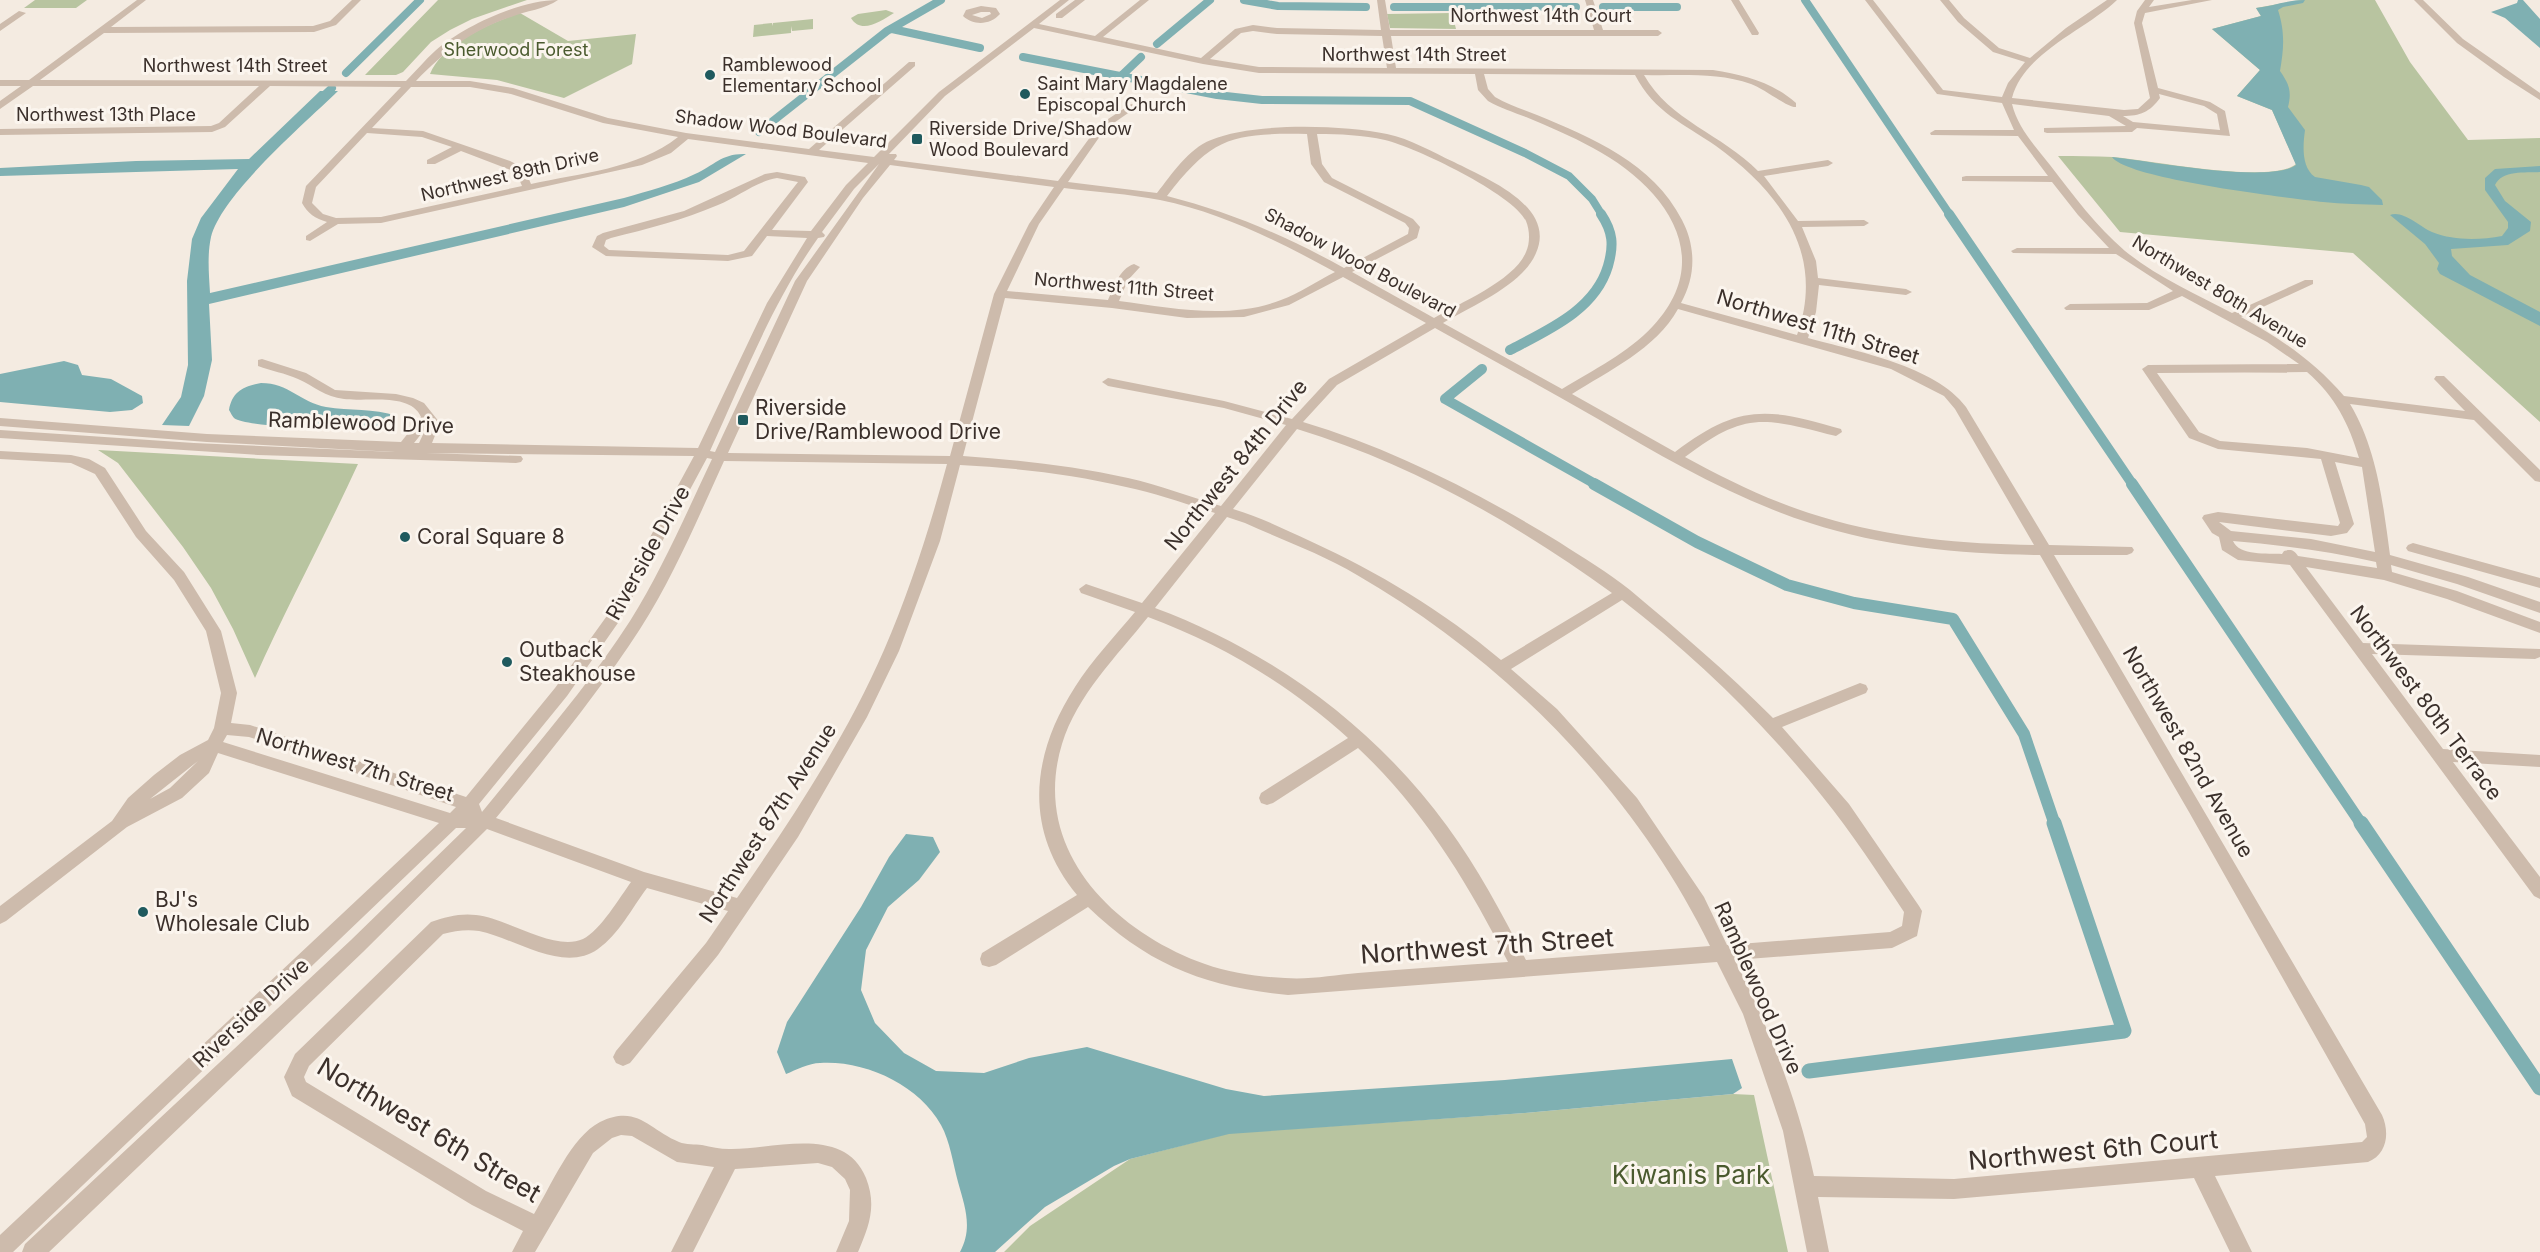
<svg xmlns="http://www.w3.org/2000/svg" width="2540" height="1252" font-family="Inter,sans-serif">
<rect width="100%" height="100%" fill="#f4ebe1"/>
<!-- green -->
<path fill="#b8c4a0" d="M35,0H87L76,8H24Z
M438,0H527L472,19L450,30L431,42L403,72L396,75H365Z
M2300,0H2375L2410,62L2468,140L2540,138V422L2353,253L2120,232L2058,156C2076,156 2095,156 2113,157C2149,160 2272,185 2296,164L2272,110L2237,96L2260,70L2212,29L2261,16L2256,8Z
M886,10L894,13C881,21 861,35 851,18L858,14Z
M520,13L568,41L636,34L632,64L564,98L497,80L430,74C442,44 491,23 520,13Z
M1452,13L1456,29L1390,28L1387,14Z
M813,19V29L792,31L791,26V33L753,37L754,25L772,23V26L773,23Z
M98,450L358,464C325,536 287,606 255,678L233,629L211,588L183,547L118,463Z
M1733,1094L1754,1095L1788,1252H1004L1030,1226L1130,1159L1230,1133L1525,1113Z"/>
<!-- water -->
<path fill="#7fb0b2" d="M2305,0L2303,3L2283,7L2278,10C2285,32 2284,48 2280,71C2289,84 2292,91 2288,107L2305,130C2303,145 2301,167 2315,177L2361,185L2369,187L2382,200L2383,205C2363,204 2342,204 2323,202C2289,198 2127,179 2112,157C2149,161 2270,184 2296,165L2272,110L2237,96L2260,70L2212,29L2261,16L2256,8C2273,6 2287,0 2305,0Z
M2518,0H2523L2540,19V48L2505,18L2491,12L2517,3Z
M320,91H338C304,124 222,194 211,237C207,255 209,275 210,293L624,198C648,191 672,185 695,174C715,165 722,153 746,154L699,182L624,207L209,304L212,360L204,396L189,426L162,425L181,397L188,365L187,281L192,239L201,218L238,169L0,176V168L136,161L249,159Z
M2540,166V172C2525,173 2502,170 2495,185L2505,201L2531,222L2530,231L2508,245L2451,249L2452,256L2470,275L2540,312V326L2440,274L2437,269L2439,263L2425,244L2390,215C2403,210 2420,227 2432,232C2454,241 2480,240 2502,236L2508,228V222L2485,190V178L2495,169Z
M64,361L78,365L82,375L111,379L142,396L143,403L132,410L110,412L0,402V374Z
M261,383C289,383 300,402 326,407C350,411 373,408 397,416L394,422L381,429C357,428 249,429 234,418C232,416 231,413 229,410C232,392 243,386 261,383Z
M906,834L933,837L940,852L919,880L888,907L866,950L861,990L875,1023L904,1053L936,1071L984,1073L1029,1058L1087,1047L1226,1089L1264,1096L1505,1080L1732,1059L1742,1088L1733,1094L1525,1113L1229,1134L1130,1159L1114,1166L1045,1207L995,1252H960C973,1228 965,1207 958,1182C953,1164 950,1141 941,1125C919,1085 865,1060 820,1063C809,1063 796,1070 786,1074L777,1052L787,1022L861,907L889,857Z"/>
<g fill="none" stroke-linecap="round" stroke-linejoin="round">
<!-- canal-far3 -->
<path stroke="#7fb0b2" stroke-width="8" d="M1244,0L1278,6L1366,7
M1805,0L1950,215
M1394,7H1576
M1603,7H1677
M892,29L980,48
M1157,44L1210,0
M1023,57L1217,95L1262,100L1410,101L1525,153L1569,176L1592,199L1602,215
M346,73L420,0
M1120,77L1141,57
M317,102L332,88
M759,132L887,31L941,0"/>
<!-- canal-far2 -->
<path stroke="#7fb0b2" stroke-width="10" d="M1949,214L2133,485
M1510,350C1548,330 1595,310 1608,266C1614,245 1613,232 1601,214
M1482,369L1445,399L1597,485"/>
<!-- canal-far1 -->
<path stroke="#7fb0b2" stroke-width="12" d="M1594,484L1697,542L1787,585L1854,603L1953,619L2024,734L2055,825
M2132,484L2362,825"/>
<!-- canal -->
<path stroke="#7fb0b2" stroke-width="15" d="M2361,823L2540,1088
M1809,1071L2124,1031L2054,823"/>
<!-- minor -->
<path fill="#cdbbac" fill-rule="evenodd" d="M137,0H146L111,27L313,26L330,21L352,0H361L336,25L314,32L104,33L40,80L406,81C416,71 425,60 435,51C464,26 520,0 558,0C546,9 525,11 511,17C472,30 444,52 416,81H470L513,88L608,118L686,133L809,149L909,62H915V66L819,150L874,157L939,92L1060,0H1069L1039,24L1095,36L1140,0H1149L1103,37L1201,58L1235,29L1253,25L1277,28L1381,30L1377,0H1385L1390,30H1594L1585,0H1593L1603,30H1658L1662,33L1658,36H1391L1396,68L1713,70C1744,75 1772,82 1796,103V107C1788,108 1763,88 1751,84C1717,72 1680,76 1644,75C1669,120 1723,135 1758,171L1828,160L1833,163L1828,166L1764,176L1798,221L1864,220L1869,223L1864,226L1802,227L1816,261L1818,278L1906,289L1912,292L1906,295L1819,285L1816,312L1808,338C1855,351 1936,366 1966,407L2049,545L2132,547L2134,550L2132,553L2127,555H2054L2382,1115C2390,1133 2387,1154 2368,1162L2215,1176L2252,1252H2230L2194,1178L1954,1199L1818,1197L1829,1252H1807L1783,1131L1743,1014L1717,962L1288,995C1206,987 1148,965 1088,907L996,965L989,967L982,965L980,959L982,953L1077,895C1023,830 1031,755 1075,687C1092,660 1115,636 1135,612L1081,593L1079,589L1086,584L1142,603L1215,513C1186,504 1156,493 1126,487C1072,474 1016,468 960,465L940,541L899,651L867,717L798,837L718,955L630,1063L623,1066L616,1063L613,1057L616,1051L706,943L728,911L647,888C632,908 619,934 598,949C563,974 515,938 479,931C466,929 455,931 443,934L309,1066L304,1077L306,1082L486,1191L534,1214C551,1186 571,1137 600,1122C638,1104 649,1130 679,1142C686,1145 695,1144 702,1145C711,1147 720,1149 729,1149C773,1150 844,1124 866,1178C877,1206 869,1226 858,1252H836L849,1221L850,1190L845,1179L832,1167L818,1163L735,1169L693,1252H671L714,1167L677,1162L632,1136L621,1135L612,1138L593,1153L535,1252H512L523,1231L472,1205L292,1096L284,1077L295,1054L431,922C446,917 460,913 476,915C507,918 554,952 583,939C600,931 620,897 631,882L487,829L363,952L49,1252H22L25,1244L351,940L466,828H456L13,1252H0V1235L439,823L218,753L209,773L182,798L127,827L6,921L0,924V906L112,821L128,798L154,775L180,755L208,740L214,728L221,693L206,631L174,580L136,537L95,474L71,463L0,459V451L71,455L89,459L105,468L146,531L184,572L221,631L237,693L231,723L250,725L466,797L555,688L609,613L694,456L426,453L521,456L523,459L521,462L516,463L258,455L0,438V430L194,443L395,452L207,442L0,426V418L207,434L401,442L421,417C411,392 365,402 344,399C325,397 314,386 298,379C285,373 271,371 258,366V360L262,359L306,373L335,390L396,394L413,398L424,403L440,423L432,443L698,448L767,303L807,238L767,236L752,256L728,261L606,256L592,247L597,236L603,233L684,211L765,174L777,172L805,177L808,182L772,230L811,231L846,185L868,163L688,139L671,153L642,165L381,223L338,224L310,241L306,240V236L327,222C315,218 308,214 302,203L306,186L401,87L270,86L225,127L212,132L0,135V129L211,126L219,123L259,86H33L0,109V101L21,86H0V80H29ZM1034,28L1203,64L1259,73L1475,74L1478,90L1488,101C1500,108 1513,112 1526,117C1548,126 1571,136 1593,148C1661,184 1719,255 1653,326C1628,353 1593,370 1562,389L1443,323C1472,306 1523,285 1536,253C1557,206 1485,178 1454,162C1432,152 1411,139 1387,134C1343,125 1253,122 1211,140C1188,149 1172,174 1157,193L1068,182L1105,129L1134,109V105L1131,104L1099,125L1058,181L894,160L897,156L896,154H889L945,96ZM1253,31L1277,34L1382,36L1387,68L1259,67L1210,59L1241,33ZM1484,74L1635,75C1655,113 1683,123 1716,146C1780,192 1826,254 1797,335L1681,303C1696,276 1696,247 1682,220C1653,163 1592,138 1537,115C1523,109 1508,105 1495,97L1488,89ZM411,87H470L511,94L603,123L678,137C638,169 580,173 531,184L524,168L510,161L423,131L372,128ZM367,133L422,137L452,147L427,160V164H435L461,151L516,172L522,186L381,217L336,218L323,214L312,203L316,187ZM1307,134L1311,164L1324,182L1405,223L1409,228L1408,234L1344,268C1286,236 1230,212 1167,196C1213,136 1233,133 1307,134ZM1317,134C1340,134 1363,135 1385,140C1415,147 1513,194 1526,221C1530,231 1530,243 1526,252C1515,280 1460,303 1434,318L1352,272L1417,238L1420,227L1413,219L1332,178L1322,164ZM879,164L795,281L715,452L710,451C743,379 772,303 818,238L824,237L825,235L822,232L854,189ZM890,165L1054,187L1029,224L994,294L950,456L728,453L807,281L863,198ZM777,178L798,182L744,251L728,255L609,250L604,246L606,240L611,238C647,229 683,220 718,205C738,197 755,182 777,178ZM1064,188C1096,192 1129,194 1160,200C1223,213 1280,242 1335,272C1317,281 1300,293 1281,300C1230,320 1171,308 1119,301L1128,280L1140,267L1134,264C1119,269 1114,287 1108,300L1007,291L1039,224ZM1343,277L1426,323L1329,379L1292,419L1224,401L1108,378L1102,382L1108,386L1224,408L1286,425L1221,506C1190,497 1159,485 1128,478C1073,466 1018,460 963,456L1005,298L1112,308L1187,318L1244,317L1289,305ZM1678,309L1891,369L1944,396L1955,409L2034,545C1963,544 1891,538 1822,517C1774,503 1729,481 1685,457C1746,410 1765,418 1836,436L1842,432L1841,429C1767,407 1738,404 1675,452L1572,394C1608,371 1656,349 1678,309ZM1435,328C1489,358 1544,388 1598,419C1666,459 1735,499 1810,523C1884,547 1962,554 2040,555L2189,812L2365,1124L2367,1137L2362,1142L1954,1179L1814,1176C1798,1101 1769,1028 1735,960L1892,948L1917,936L1922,911L1919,906L1849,804L1782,727L1866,693L1868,689L1866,685L1860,683L1773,718C1727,672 1679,631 1630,590C1609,573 1582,557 1559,542C1479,493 1393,449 1303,422L1337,385ZM426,428L419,443H414ZM1297,429C1410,463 1517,524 1612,593L1501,660C1443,611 1378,572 1310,541C1284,529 1260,517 1233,509ZM707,458L712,459C686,514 662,570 630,621C586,689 532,750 482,812L479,804L567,696L620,620ZM724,461L947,464C930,527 910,590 884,650C846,738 791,820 737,898L644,872L496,818C546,757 597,695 640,629C674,576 698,518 724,461ZM1227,517L1245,523C1282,540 1322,554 1357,575C1506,661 1634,791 1710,946L1526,960C1502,914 1478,868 1447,826C1374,726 1271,651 1155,608ZM1622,600C1696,657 1764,723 1822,796C1852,833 1878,873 1904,912L1902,926L1890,932L1727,945L1704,897L1637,798L1557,709L1511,669ZM1148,617C1221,644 1290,685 1348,738L1261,793L1259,798L1261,803L1267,805L1273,803L1358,748C1423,809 1468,883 1508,962C1458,965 1408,969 1358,973C1334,975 1309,980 1285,978C1259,977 1230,973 1205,964C1113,931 1030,849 1062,744C1077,695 1117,656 1148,617ZM227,735L249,737L456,807L450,813L223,742ZM198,761L170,788L150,799Z
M1075,0H1085L1062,18H1056V14Z
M1731,0H1739L1759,33L1758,35H1752Z
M1865,0H1873L1943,90L2002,97L2008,83L2025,62L1993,52L1958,22L1940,0H1949L1964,18L1999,48L2030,58L2066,28L2107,0H2117C2086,30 2024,52 2012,98L2124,110L2138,109L2150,98L2134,23L2137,11L2145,0H2154L2149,7L2192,0H2212L2145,13L2142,23L2158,88L2210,102L2225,111L2230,136L2137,128L2132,132L2047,133L2044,132V128L2126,126L2109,116L2012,104C2018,128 2035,146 2050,165C2073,195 2096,226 2125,251C2157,277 2196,294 2232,313L2305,280H2313V284L2241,317C2280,338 2315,362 2344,396L2465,411L2434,379L2436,376H2444L2540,470V482L2535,481L2474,420L2350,404C2377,449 2383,503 2390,555L2468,577L2540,602V613L2457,584L2391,565L2392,572L2457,591L2540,622V633L2447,599L2384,580L2306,567L2363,643L2540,649V657L2535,659L2372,654L2443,749L2540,755V767L2453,762L2540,877V899L2534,896L2290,565L2238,560L2222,550L2219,537L2212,533L2202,518L2204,515L2218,512L2338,526L2340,523L2321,459L2218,449L2189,438L2142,369L2148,365L2299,364L2267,342L2182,296L2149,310H2066L2064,308L2070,304L2147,303L2173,291L2116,254L2013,253L2011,251L2017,248H2109L2078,215L2052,182L1962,181V177L1966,176H2048L2018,136L1931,135L1930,133L1935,130H2014L2002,103L1937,94ZM2159,94L2204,106L2217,114L2220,130L2133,122L2123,116C2140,116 2150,112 2160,98ZM2307,372C2335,396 2349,424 2359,458L2307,448L2220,441L2199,432L2157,373ZM2335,462L2362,467L2375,552L2311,539L2231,531L2219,522L2331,536L2347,533L2354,524ZM2233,541C2281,545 2329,551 2376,562L2377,568L2298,556C2294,550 2291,549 2284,551L2282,554C2268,553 2239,556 2233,541Z
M2414,0H2423L2463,39L2540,93V100L2504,77L2457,43Z
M981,6L996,8L1000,14C990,25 974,26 963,16L966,10ZM981,12H990L991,14L982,18L972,15Z
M19,11L26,13L0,31V24Z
M2413,543L2540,578V588L2408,551L2406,548L2408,545Z"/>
</g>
<!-- markers -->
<g fill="#1f5a5e" stroke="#fbf5ee" stroke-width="2">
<circle cx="710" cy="75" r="6"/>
<circle cx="1025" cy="94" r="6"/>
<rect x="911" y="133" width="12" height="12" rx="3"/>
<rect x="737" y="414" width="12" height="12" rx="3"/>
<circle cx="405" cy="537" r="6"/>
<circle cx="507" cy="662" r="6"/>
<circle cx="143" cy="912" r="6"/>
</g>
<g text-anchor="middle" stroke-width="6" stroke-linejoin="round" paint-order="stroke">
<!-- far-street labels -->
<g font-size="18" fill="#3b302b" stroke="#fbf5ee">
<text x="1541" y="22">Northwest 14th Court</text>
<text x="1414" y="61">Northwest 14th Street</text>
<text x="235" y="72">Northwest 14th Street</text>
<text x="106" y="121">Northwest 13th Place</text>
<text transform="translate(781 129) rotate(7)" y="6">Shadow Wood Boulevard</text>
<text transform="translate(510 175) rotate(-13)" y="6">Northwest 89th Drive</text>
<text transform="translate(1360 263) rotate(28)" y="6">Shadow Wood Boulevard</text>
<text transform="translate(1124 287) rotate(5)" y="6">Northwest 11th Street</text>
<text transform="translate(2220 292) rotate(31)" y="6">Northwest 80th Avenue</text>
</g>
<!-- far-park labels -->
<g font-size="18" fill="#4a5a2e" stroke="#fbf5ee">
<text x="516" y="56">Sherwood Forest</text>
</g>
<!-- far-poi labels -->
<g font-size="18" fill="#3b302b" stroke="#fbf5ee" text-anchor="start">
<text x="722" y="71">Ramblewood<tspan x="722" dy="21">Elementary School</tspan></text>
<text x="1037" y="90">Saint Mary Magdalene<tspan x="1037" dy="21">Episcopal Church</tspan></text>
<text x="929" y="135">Riverside Drive/Shadow<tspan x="929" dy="21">Wood Boulevard</tspan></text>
</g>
<!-- street labels -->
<g font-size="21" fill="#3b302b" stroke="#fbf5ee">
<text transform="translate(1818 327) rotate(17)" y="7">Northwest 11th Street</text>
<text transform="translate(361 423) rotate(2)" y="7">Ramblewood Drive</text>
<text transform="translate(1236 465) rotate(-51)" y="7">Northwest 84th Drive</text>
<text transform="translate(648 553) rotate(-61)" y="7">Riverside Drive</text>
<text transform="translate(2426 703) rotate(53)" y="7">Northwest 80th Terrace</text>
<text transform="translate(2188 752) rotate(60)" y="7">Northwest 82nd Avenue</text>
<text transform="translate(355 765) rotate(17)" y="7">Northwest 7th Street</text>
<text transform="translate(768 823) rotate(-57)" y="7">Northwest 87th Avenue</text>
<text transform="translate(1758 988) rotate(66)" y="7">Ramblewood Drive</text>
<text transform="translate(251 1013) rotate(-43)" y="7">Riverside Drive</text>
</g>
<!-- poi labels -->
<g font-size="21" fill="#3b302b" stroke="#fbf5ee" text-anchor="start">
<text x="755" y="415">Riverside<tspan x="755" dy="24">Drive/Ramblewood Drive</tspan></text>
<text x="417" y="544">Coral Square 8</text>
<text x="519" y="657">Outback<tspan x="519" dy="24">Steakhouse</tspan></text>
<text x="155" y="907">BJ's<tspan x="155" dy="24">Wholesale Club</tspan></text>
</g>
<!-- near-street labels -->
<g font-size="26" fill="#3b302b" stroke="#fbf5ee">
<text transform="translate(1487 946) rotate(-4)" y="9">Northwest 7th Street</text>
<text transform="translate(429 1130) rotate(31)" y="9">Northwest 6th Street</text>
<text transform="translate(2093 1150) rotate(-5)" y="9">Northwest 6th Court</text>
</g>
<!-- near-park labels -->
<g font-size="26" fill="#4a5a2e" stroke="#fbf5ee">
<text x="1691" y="1184">Kiwanis Park</text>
</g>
</g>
</svg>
